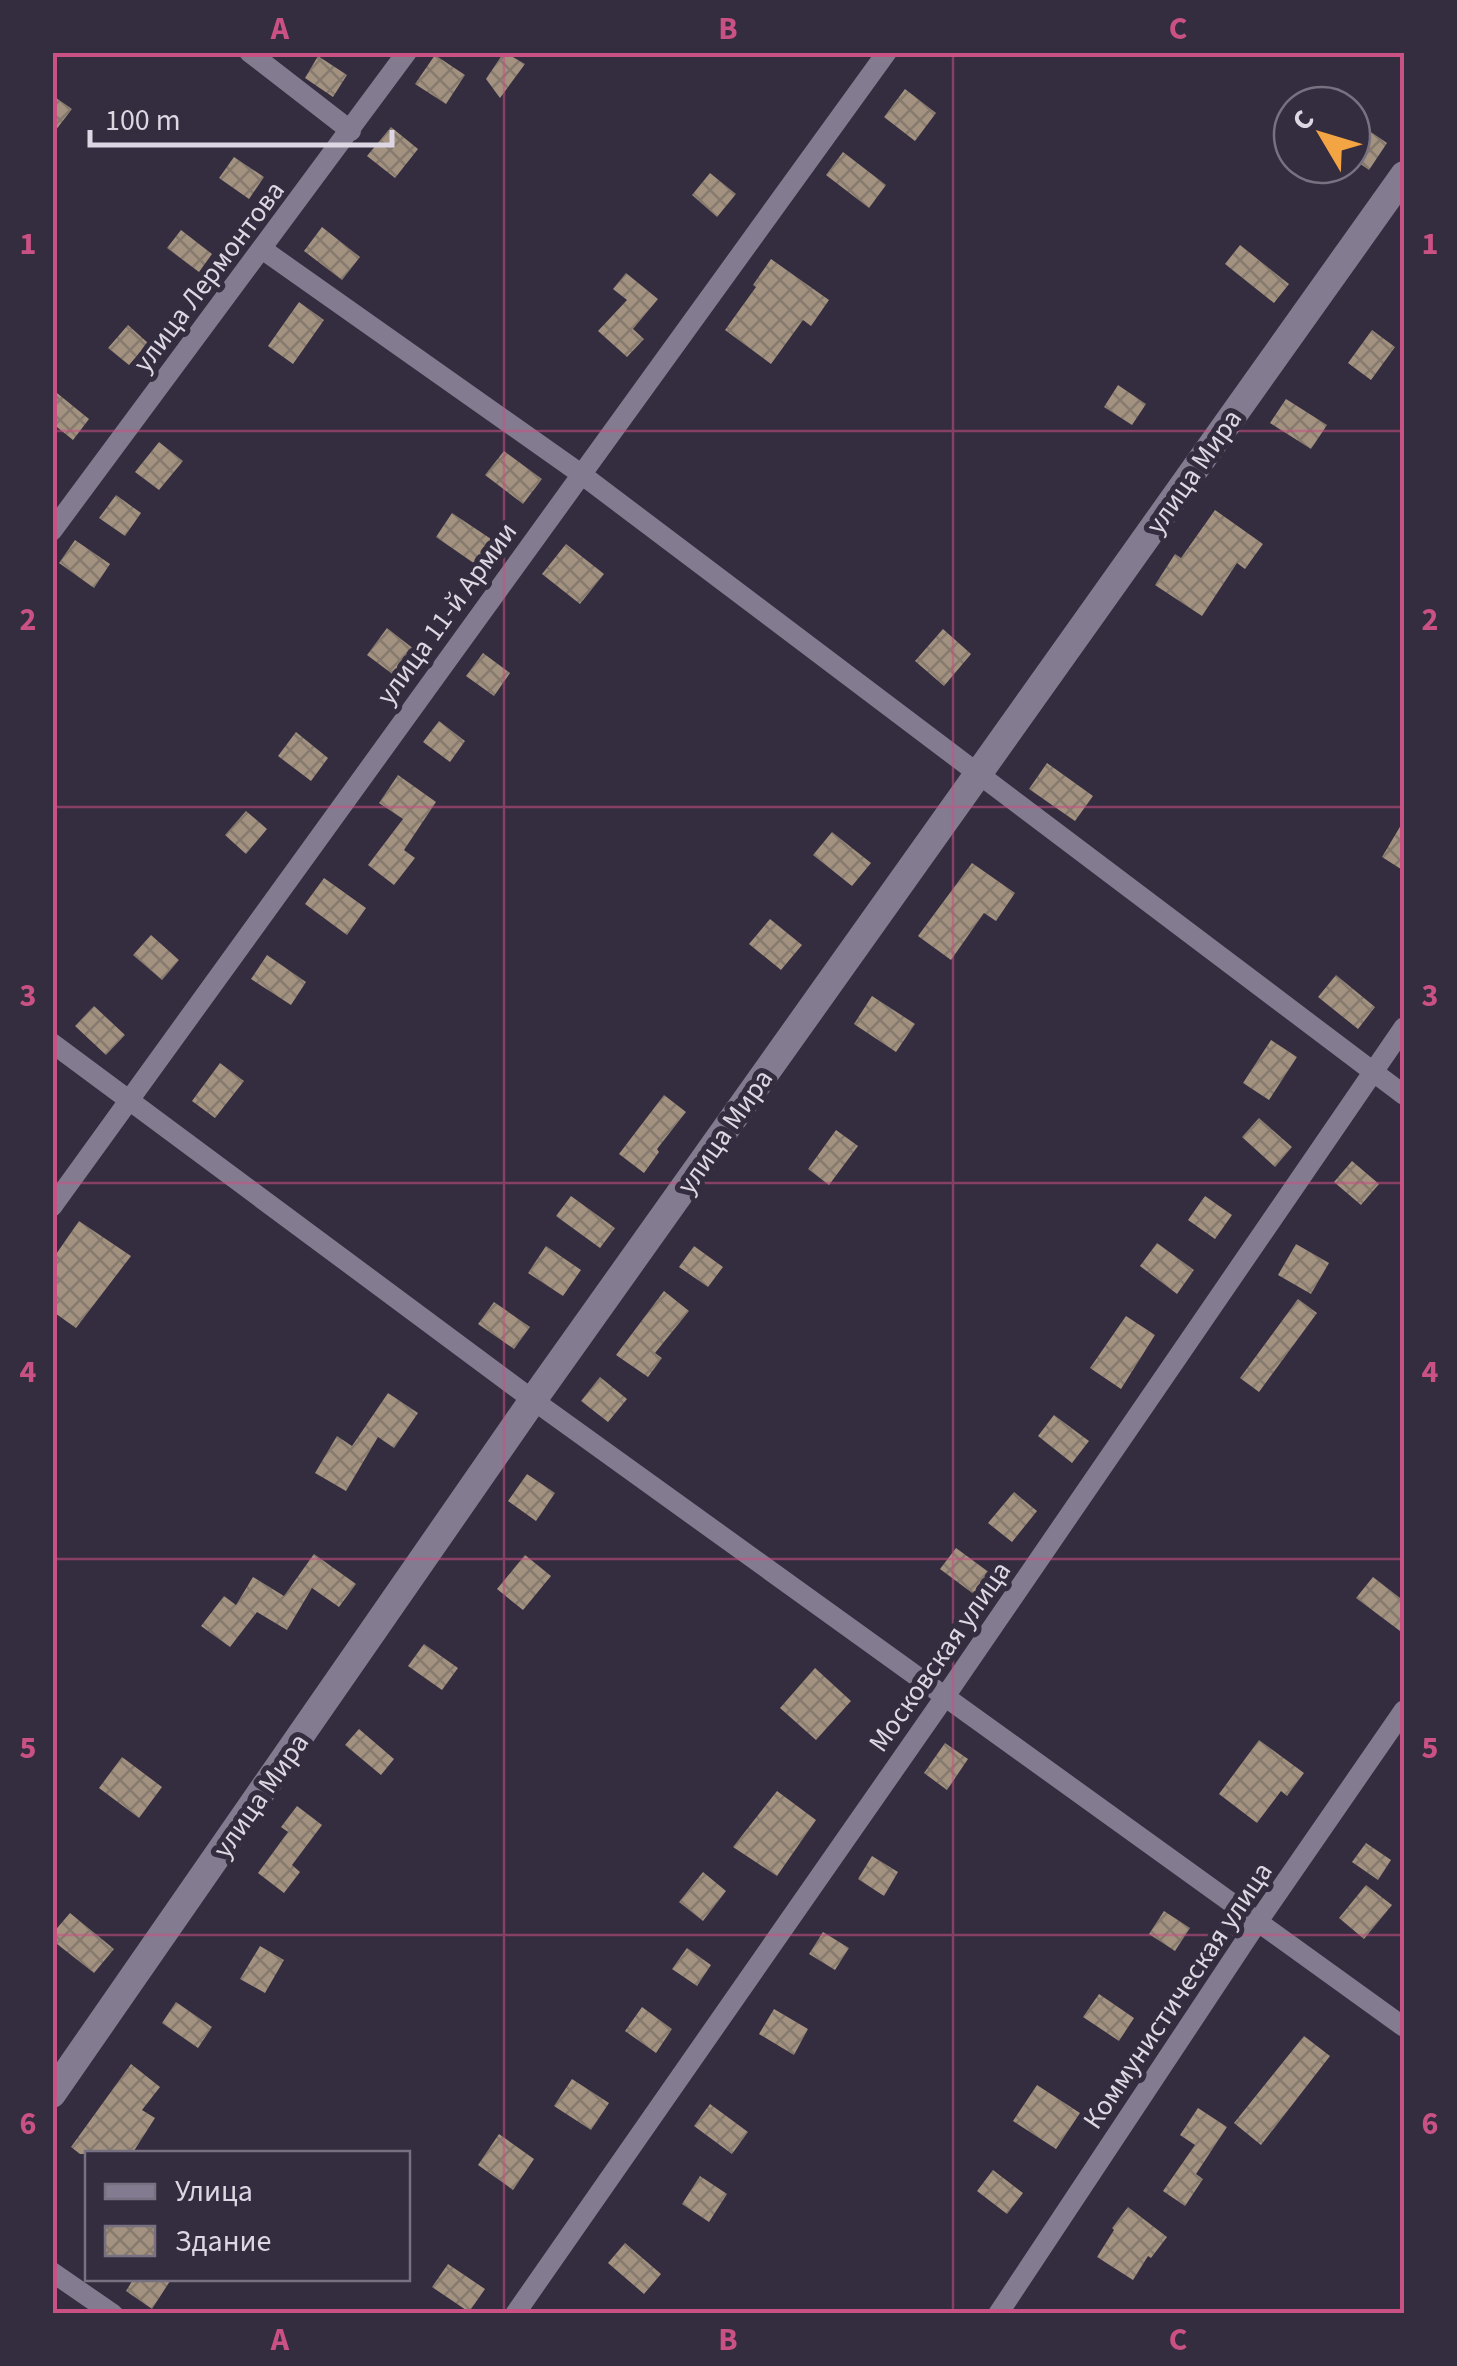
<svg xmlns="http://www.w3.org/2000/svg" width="1457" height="2366" font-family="'Source Sans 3',sans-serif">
<defs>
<pattern id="building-cross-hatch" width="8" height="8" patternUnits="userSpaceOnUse" patternTransform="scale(2.5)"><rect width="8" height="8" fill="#a39280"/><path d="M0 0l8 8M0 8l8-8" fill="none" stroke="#86796e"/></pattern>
</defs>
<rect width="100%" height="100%" fill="#342d3f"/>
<!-- building -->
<path fill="url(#building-cross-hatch)" d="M504,52L525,64L500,98L486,79Z
M435,55L465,75L446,104L415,84Z
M318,56L347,75L333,97L305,78Z
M905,89L936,113L915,141L884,117Z
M52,95L72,109L52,135Z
M1352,119L1387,143L1369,170L1352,158Z
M391,127L418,149L395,178L367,156Z
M843,152L886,185L869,208L826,175Z
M234,157L264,177L249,199L219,178Z
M710,173L736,194L717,217L692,195Z
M322,227L360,257L342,280L304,251Z
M181,230L212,254L199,272L167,248Z
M1240,245L1289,284L1274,303L1225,264Z
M771,259L829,300L811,326L803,320L771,364L725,330L756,287L753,285Z
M626,273L658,299L633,329L644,339L627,357L598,331L627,300L613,289Z
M299,302L324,320L293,364L268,346Z
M128,325L148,343L129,365L108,348Z
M1372,330L1395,347L1371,380L1348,363Z
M1118,385L1146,404L1132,425L1104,407Z
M52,389L89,419L73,440L52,423Z
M1286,399L1327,425L1311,449L1270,423Z
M159,442L183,461L159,490L135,472Z
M504,451L542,479L523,504L485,475Z
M116,495L141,513L125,536L99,518Z
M1215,510L1263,544L1245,569L1237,563L1202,616L1155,585L1175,554L1181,558Z
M452,513L494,541L478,566L436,537Z
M75,540L110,564L94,588L59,563Z
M566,544L604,574L580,604L542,574Z
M387,628L419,653L399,679L367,655Z
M943,629L971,654L944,686L915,661Z
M483,653L510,673L494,696L466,676Z
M439,721L465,741L450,762L423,742Z
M296,732L328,758L311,781L278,756Z
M1047,763L1093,796L1075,821L1029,789Z
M398,775L436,802L404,850L415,858L394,885L368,865L403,819L379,803Z
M246,811L267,829L246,854L225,835Z
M1404,820V871L1382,857Z
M832,832L871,863L852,886L813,855Z
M972,863L1015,893L996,921L984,913L951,960L918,936Z
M324,878L366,908L347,935L305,904Z
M770,919L802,945L781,970L749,944Z
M151,935L179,960L162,980L133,955Z
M267,955L306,982L291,1005L251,979Z
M1336,975L1375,1007L1358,1029L1318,997Z
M872,996L915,1024L896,1052L854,1024Z
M94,1006L125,1035L106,1055L75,1026Z
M1271,1040L1297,1057L1269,1100L1243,1083Z
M220,1063L244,1081L215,1118L192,1101Z
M664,1095L686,1112L657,1149L659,1152L644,1173L619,1154Z
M1259,1118L1292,1147L1275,1167L1242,1137Z
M836,1130L858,1146L829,1185L808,1169Z
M1352,1161L1379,1184L1361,1205L1334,1182Z
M571,1196L615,1228L600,1248L556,1216Z
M1205,1196L1232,1215L1215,1239L1188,1220Z
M79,1221L131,1256L76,1328L52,1311V1260Z
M1157,1243L1194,1270L1177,1294L1140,1266Z
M1296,1244L1329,1263L1311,1294L1278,1275Z
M546,1246L581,1270L563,1296L528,1273Z
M694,1246L723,1267L708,1287L679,1267Z
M664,1291L689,1311L655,1353L662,1358L648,1377L616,1355Z
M1298,1299L1317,1313L1259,1392L1240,1378Z
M494,1302L530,1327L514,1349L478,1324Z
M1126,1316L1155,1335L1121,1389L1090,1368Z
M600,1377L627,1399L608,1422L581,1401Z
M388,1393L418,1413L394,1448L378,1437L346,1491L315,1473L337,1436L352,1446Z
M1054,1415L1089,1441L1072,1463L1038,1436Z
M527,1474L555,1493L536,1521L508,1501Z
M1014,1492L1037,1511L1012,1542L988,1523Z
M956,1548L998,1579L983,1601L940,1569Z
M314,1554L356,1584L339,1607L312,1588L287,1630L257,1612L230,1647L201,1626L224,1596L236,1605L253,1577L284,1596Z
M525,1555L551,1576L523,1610L497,1589Z
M1373,1577L1404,1601V1634L1356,1598Z
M424,1644L458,1668L442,1690L408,1666Z
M815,1668L851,1701L816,1740L780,1708Z
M359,1729L394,1759L381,1775L345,1745Z
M1259,1740L1304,1773L1287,1796L1281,1791L1257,1823L1219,1794Z
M945,1743L968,1759L947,1790L924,1773Z
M122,1757L162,1787L139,1818L99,1788Z
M777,1791L816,1820L777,1876L733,1847Z
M297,1806L322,1825L292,1865L300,1872L284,1893L258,1873L288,1832L281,1827Z
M1366,1843L1391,1860L1378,1880L1352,1862Z
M872,1856L898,1872L884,1896L858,1879Z
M703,1872L726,1891L703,1921L679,1902Z
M1366,1885L1392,1905L1364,1939L1339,1918Z
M1164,1911L1190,1928L1175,1951L1149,1934Z
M70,1913L114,1949L94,1973L52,1940V1934Z
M823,1932L849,1948L835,1970L809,1954Z
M260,1946L284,1960L265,1993L240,1979Z
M687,1948L711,1965L697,1986L672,1969Z
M1099,1994L1134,2018L1119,2041L1083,2017Z
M176,2002L212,2027L198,2048L162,2023Z
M642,2007L672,2029L656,2053L625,2031Z
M774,2009L808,2029L794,2055L759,2034Z
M1304,2036L1330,2056L1261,2145L1234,2123Z
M131,2064L160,2087L142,2110L155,2118L132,2154H80L71,2147Z
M572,2079L609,2103L591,2130L554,2106Z
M1037,2085L1080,2113L1056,2149L1013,2121Z
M710,2104L748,2132L732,2154L694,2126Z
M1198,2108L1227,2127L1196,2174L1203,2179L1185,2206L1163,2191L1195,2145L1180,2135Z
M499,2134L534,2159L513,2190L478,2165Z
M993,2170L1023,2193L1007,2214L977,2191Z
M700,2176L727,2194L709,2222L682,2204Z
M1128,2207L1167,2237L1151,2258L1148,2256L1133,2280L1097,2257L1114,2230L1112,2228Z
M625,2243L661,2274L644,2294L608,2263Z
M448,2264L485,2289L469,2312L432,2287Z
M134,2278H172L152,2309L126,2291Z"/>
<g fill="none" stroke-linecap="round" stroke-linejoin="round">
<!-- street -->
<path stroke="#837b90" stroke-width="20" d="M249,52L351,131
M262,249L581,474L1404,1095
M52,531L407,52
M52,1043L533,1400L1404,2027
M52,1207L887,52
M52,2272L113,2314
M515,2314L944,1698L1404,1027
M998,2314L1259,1920L1404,1710"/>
<!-- secondary -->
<path stroke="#837b90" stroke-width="28" d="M52,2094L533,1400L1404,175"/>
</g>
<!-- grid -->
<path fill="none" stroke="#ca5184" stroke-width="2.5" stroke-opacity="0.55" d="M504,52V2314M953,52V2314M52,431H1404M52,807H1404M52,1183H1404M52,1559H1404M52,1935H1404"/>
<g text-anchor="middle" stroke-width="10" stroke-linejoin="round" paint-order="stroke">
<!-- street labels -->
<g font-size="28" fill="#dcd7e3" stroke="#342d3f">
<text transform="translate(208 276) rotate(-53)" y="10">улица Лермонтова</text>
<text transform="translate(1193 471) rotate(-55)" y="10">улица Мира</text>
<text transform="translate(446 613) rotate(-54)" y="10">улица 11-й Армии</text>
<text transform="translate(724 1131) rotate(-55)" y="10">улица Мира</text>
<text transform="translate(939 1656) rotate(-55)" y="10">Московская улица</text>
<text transform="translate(260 1795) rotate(-55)" y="10">улица Мира</text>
<text transform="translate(1177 1995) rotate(-56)" y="10">Коммунистическая улица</text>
</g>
</g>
<!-- border -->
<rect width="1457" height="2366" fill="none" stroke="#342d3f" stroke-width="110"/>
<!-- legend -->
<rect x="85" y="2151" width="325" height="130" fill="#342d3f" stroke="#777181" stroke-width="2.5"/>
<rect x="105" y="2184" width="50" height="15" fill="#837b90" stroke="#777181" stroke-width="2.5"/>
<text x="175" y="2201" font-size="30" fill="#dcd7e3">Улица</text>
<rect x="105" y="2226" width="50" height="30" fill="url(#building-cross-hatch)" stroke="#777181" stroke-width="2.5"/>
<text x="175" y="2251" font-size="30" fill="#dcd7e3">Здание</text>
<!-- north arrow -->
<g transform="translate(1322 135) rotate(308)"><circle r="48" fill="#342d3f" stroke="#777181" stroke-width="2.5"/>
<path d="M0-8L18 38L0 25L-18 38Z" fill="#f3a443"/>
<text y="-15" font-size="28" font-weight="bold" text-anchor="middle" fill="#dcd7e3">С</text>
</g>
<!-- scale -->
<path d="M90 130v15h302v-15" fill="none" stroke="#dcd7e3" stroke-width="5"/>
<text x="105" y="130" font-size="30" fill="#dcd7e3" stroke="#342d3f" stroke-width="8" paint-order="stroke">100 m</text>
<rect x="55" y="55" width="1347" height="2256" fill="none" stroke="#ca5184" stroke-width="4"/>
<g font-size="32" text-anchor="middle" font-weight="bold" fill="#ca5184">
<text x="280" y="39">A</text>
<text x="728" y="39">B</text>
<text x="1178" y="39">C</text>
<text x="28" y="254">1</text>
<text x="1430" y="254">1</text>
<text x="28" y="630">2</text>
<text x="1430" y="630">2</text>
<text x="28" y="1006">3</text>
<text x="1430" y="1006">3</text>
<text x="28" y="1382">4</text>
<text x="1430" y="1382">4</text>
<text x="28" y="1758">5</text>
<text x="1430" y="1758">5</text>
<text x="28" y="2134">6</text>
<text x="1430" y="2134">6</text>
<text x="280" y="2350">A</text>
<text x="728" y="2350">B</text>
<text x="1178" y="2350">C</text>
</g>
</svg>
